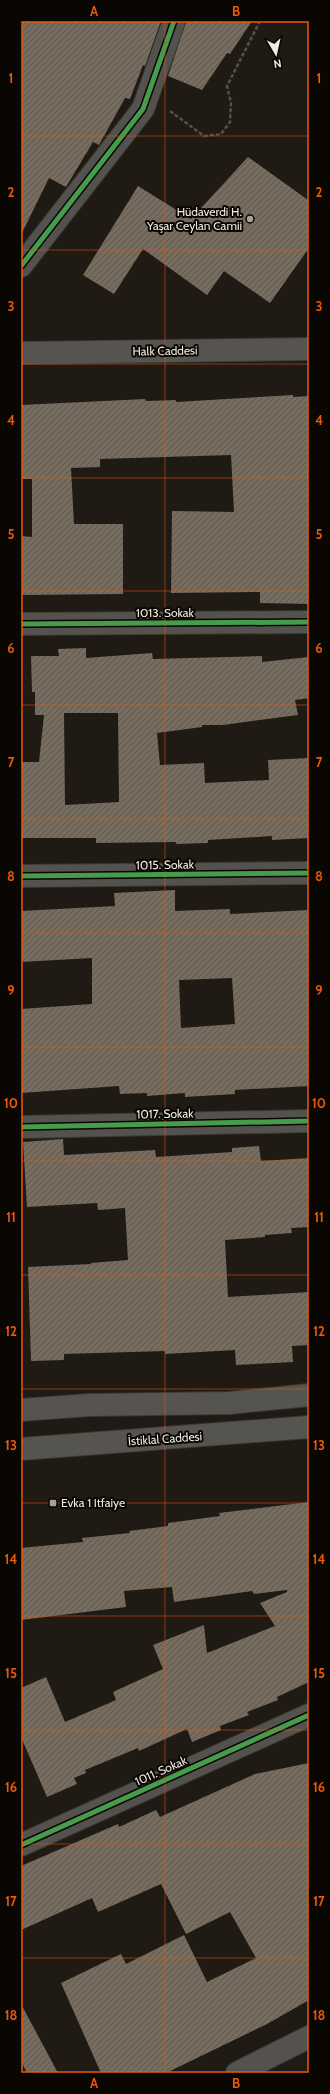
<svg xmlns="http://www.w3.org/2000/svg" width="330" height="2094" font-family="Cabin,sans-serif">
<defs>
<pattern id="building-hatch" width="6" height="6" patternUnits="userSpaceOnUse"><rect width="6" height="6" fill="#766c5f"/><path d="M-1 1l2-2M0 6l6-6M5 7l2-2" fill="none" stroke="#5d5750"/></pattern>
</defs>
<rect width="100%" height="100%" fill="#1f1a13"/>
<!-- building -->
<path fill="url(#building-hatch)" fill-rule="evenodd" d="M21,21H161L145,66L143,65L130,99L125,98L99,145L93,142L66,187L49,178L21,235Z
M186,21H252L230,54L227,53L202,90L168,76Z
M248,157L308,200L309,248L270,303L224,271L207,295L143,249L114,294L83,275L138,186L191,219Z
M293,395V397L309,396V604L260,603V592L171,593L172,511L234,512L231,455L100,459V467L71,468L74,524H123V594L21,595V536L32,537V479H21V405L145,399L146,401L176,400V402Z
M86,648V658L152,653L153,659L262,656V662L309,657V698L295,700L298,715L223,725H202V727L157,733L160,765L204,763L205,783L269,780L268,760L309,758V838L272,840V836L208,840V843L176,844V842L96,843V838H21V762H39L44,715H35V692H32L31,656H59L58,649ZM64,713H118L119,802L65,805Z
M175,890V911L230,909V914L309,910V1086L235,1090V1094L185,1097V1093L147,1096V1093L120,1094L119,1086L21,1093V1009L92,1004V958L21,962V911L115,906L114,893ZM232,978L235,1024L181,1028L179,980Z
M63,1139L64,1155L155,1150L156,1157L232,1152V1148L259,1146L261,1161L309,1158V1227L291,1228L292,1233L265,1235V1237L225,1240L228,1297L309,1292V1345L292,1346L293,1362L236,1365L235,1350L165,1354V1351L64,1354V1360L31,1361L28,1267L91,1264V1263L128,1260L125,1208L98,1210L97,1203L27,1207L23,1142Z
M309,1502V1682L277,1697L278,1700L247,1712L249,1715L220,1726L221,1730L192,1742L187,1729L139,1751L138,1748L85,1770L86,1773L74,1778L77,1784L47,1797L21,1737V1688L46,1677L65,1722L116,1700L113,1692L163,1669L153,1645L204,1625L207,1653L275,1626L260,1603L287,1592V1590L254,1594L252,1591L174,1602L172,1587L124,1591L126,1607L21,1620V1548L83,1542L82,1538L130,1533L129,1531L168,1526V1523L220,1516L219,1513Z
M309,1763V2000L267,2024L166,2073H101L61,1983L121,1954L126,1964L184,1935L207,1982L256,1958L230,1912L186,1934L161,1884L98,1912L92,1898L21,1930V1866L118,1824L119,1827L156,1810L160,1817L255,1774Z
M21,2004L58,2073H27L21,2061Z"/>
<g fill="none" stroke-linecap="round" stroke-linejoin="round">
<!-- minor casing -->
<g stroke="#3b3731" stroke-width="24">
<path id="minor" d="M21,266L143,109L174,21
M21,624L309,622
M21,876L309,873
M21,1127L309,1121
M21,1845L309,1715
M237,2073L309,2037"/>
</g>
<!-- secondary casing -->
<g stroke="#3b3731" stroke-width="24">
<path id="secondary" d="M21,353L309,349
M21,1410L89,1405L229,1403L309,1395
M21,1449L309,1427"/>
</g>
<!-- path -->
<path stroke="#54504d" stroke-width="2.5" stroke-dasharray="4 2" stroke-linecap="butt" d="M170,111L204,136L221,134L230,122L231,103L227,86L260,21"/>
<!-- minor -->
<use href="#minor" stroke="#54524f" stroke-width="22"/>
<!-- secondary -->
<use href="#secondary" stroke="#565450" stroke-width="22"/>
<!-- cycleway casing -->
<g stroke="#0a0703" stroke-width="8">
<path id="cycleway" d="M21,266L143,109L174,21
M21,624L309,622
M21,876L309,873
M21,1127L309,1121
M21,1845L309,1715"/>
</g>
<!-- cycleway -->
<use href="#cycleway" stroke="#469c4c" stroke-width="5"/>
</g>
<!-- grid -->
<path fill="none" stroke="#e8590c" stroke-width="1" stroke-opacity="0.55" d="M165,21V2073M21,136H309M21,250H309M21,364H309M21,478H309M21,591H309M21,705H309M21,819H309M21,933H309M21,1047H309M21,1161H309M21,1275H309M21,1389H309M21,1503H309M21,1616H309M21,1730H309M21,1844H309M21,1958H309"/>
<!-- markers -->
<g fill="#a7a198" stroke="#0a0703" stroke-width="1.5">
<circle cx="250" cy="219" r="4"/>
<rect x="49" y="1499" width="8" height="8" rx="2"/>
</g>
<g text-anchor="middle" stroke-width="4" stroke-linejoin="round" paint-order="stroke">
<!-- poi labels -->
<g font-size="12" fill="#f0eae0" stroke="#0a0703" text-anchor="end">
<text x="242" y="216">Hüdaverdi H.<tspan x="242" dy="14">Yaşar Ceylan Camii</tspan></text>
<text x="61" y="1507" text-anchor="start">Evka 1 Itfaiye</text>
</g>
<!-- street labels -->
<g font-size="12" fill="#f0eae0" stroke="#0a0703">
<text transform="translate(165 351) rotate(-1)" y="4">Halk Caddesi</text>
<text x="165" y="617">1013. Sokak</text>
<text transform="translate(165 865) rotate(-1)" y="4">1015. Sokak</text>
<text transform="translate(165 1114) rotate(-1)" y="4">1017. Sokak</text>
<text transform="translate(165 1439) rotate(-4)" y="4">İstiklal Caddesi</text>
<text transform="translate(161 1771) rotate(-24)" y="4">1011. Sokak</text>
</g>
</g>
<!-- border -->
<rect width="330" height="2094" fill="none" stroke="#0a0703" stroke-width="44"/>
<!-- north arrow -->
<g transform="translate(276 54) rotate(171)" stroke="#0a0703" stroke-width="3" paint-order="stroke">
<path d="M0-3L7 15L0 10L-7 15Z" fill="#f0eae0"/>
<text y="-6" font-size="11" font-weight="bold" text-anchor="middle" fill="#f0eae0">N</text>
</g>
<rect x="22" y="22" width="286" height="2050" fill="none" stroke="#e8590c" stroke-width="1.5"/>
<g font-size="13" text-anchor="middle" font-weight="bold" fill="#e8590c">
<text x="94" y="16">A</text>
<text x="236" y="16">B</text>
<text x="11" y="83">1</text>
<text x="319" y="83">1</text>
<text x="11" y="197">2</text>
<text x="319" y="197">2</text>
<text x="11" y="311">3</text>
<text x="319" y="311">3</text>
<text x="11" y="425">4</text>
<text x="319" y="425">4</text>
<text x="11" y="539">5</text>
<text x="319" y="539">5</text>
<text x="11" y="653">6</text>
<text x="319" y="653">6</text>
<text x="11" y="767">7</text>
<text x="319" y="767">7</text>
<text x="11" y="881">8</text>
<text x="319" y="881">8</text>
<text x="11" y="995">9</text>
<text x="319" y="995">9</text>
<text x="11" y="1108">10</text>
<text x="319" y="1108">10</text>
<text x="11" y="1222">11</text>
<text x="319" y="1222">11</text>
<text x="11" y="1336">12</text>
<text x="319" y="1336">12</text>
<text x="11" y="1450">13</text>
<text x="319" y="1450">13</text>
<text x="11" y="1564">14</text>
<text x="319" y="1564">14</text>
<text x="11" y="1678">15</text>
<text x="319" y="1678">15</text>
<text x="11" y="1792">16</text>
<text x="319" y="1792">16</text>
<text x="11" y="1906">17</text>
<text x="319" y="1906">17</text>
<text x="11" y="2020">18</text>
<text x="319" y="2020">18</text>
<text x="94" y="2088">A</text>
<text x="236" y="2088">B</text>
</g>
</svg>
